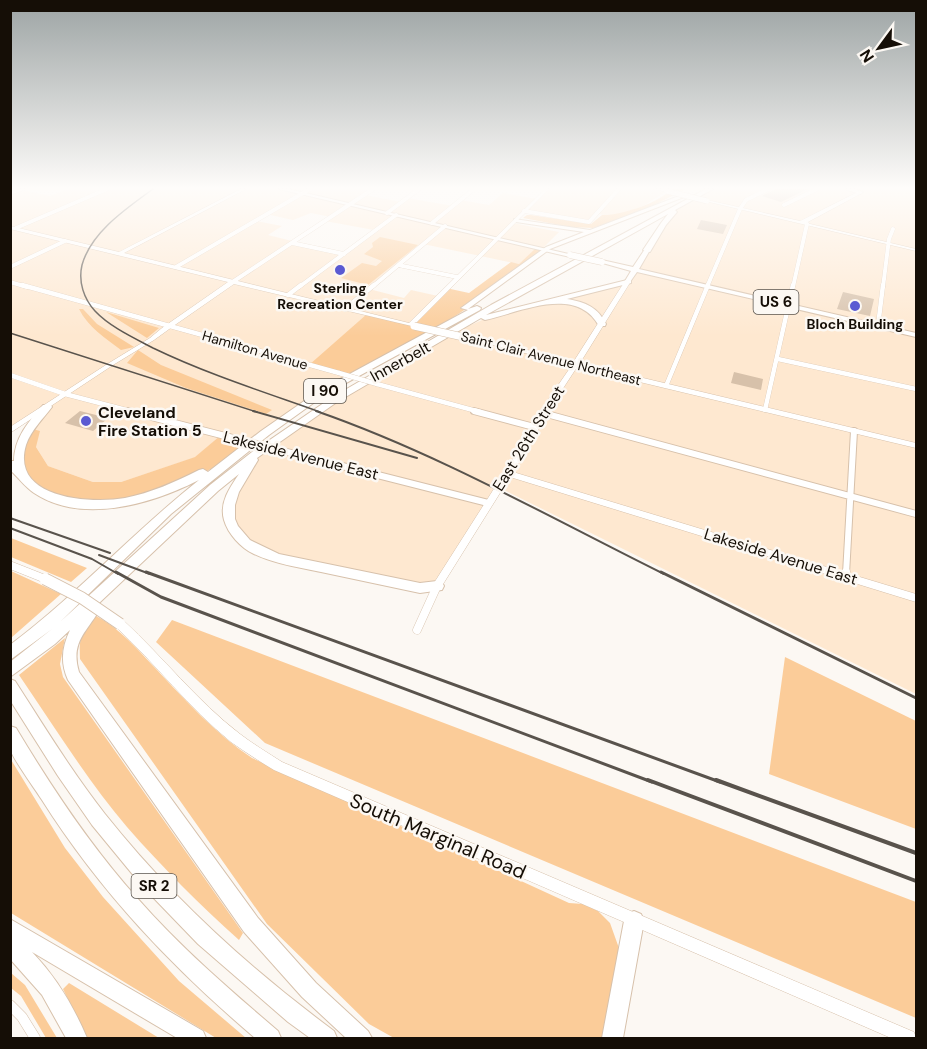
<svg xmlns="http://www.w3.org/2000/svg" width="927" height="1049" font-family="'DM Sans',sans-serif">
<rect width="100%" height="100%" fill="#fcf8f3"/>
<!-- built -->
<path fill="#fee8d0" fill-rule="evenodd" d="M68,189L101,191L107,189H361L371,191L365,195L401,202L407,198L453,206L460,200L489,205L503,193L537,199L545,190L540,189H663L667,191L643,206L615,217L599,214L592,221L524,211L513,223L559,232L542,249L537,248L519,264L423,244L369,289L404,298L411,290L438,296L351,377L250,442L221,435L196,457L121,482H93L48,466L36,447L29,428L44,409L11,431L10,195L22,190L50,196ZM311,213L331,217L325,221L374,230L344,254L268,235L282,226L256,221L266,214L293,220Z
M710,189H916V694L498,487L437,586L277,558L251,547L228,512L256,454L334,400L443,337L489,317L628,281L674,212Z"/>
<!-- green -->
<path fill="#fbcc99" d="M670,189H686L644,210L593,228L570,227L523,218L527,215H531L591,224L602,215C619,216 663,202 670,189Z
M380,237L418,245L368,285L341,278L362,263L376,266L382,261L364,254L373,247L372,243Z
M537,247L545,249C490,299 416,341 351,377L309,365L367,314L411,325L446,288L469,293L511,262L519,264Z
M79,309H83L97,324L134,347L121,350C105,338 88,327 79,309Z
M106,312L159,328L147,338Z
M138,350L161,365L272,410L266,414L186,388L127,363Z
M29,428L40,431L36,447L48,466L93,482H121L195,457L221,435L250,442L235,455L190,481L154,495L86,503L41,492L19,465Z
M10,538H11L87,568L71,582L11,557Z
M11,571L61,594L11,638Z
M96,616C120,628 139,651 158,671C187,702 216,734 252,758L569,903L583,904L598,911L610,923L620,951L602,1038H394L369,1024L267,924L80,659C79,638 81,630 96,616Z
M172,620L916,902V1018L265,743L156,642Z
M65,638L60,664L63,677L243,933L239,940C200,905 162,867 127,827C87,780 54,726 19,675Z
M785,657L916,721V829L769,774Z
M10,758L65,848L103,897L179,981L246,1038H216L11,913Z
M11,973L25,985L57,1038H46L21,996L11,988Z
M69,983L159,1038H87L63,989Z"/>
<!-- building -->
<path fill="#d7c1aa" d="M776,189H808L781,202L762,196Z
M701,220L727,225L723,234L697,229Z
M843,292L874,299L870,316L837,309Z
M734,372L763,379L761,390L731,383Z
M80,411L108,418L93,431L65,423Z"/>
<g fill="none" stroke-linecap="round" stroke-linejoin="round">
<!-- street-far4 casing -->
<g stroke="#d7c1ab" stroke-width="4.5">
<path id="street-far4" d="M784,205L817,189
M524,211L589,222L619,189
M387,213L419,189
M432,223L474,189
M16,228L107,189
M292,243L344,254
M398,265L457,277
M10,267L65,241
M176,267L310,189
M234,281L373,189
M10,282L27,287
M299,287L396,215
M372,287L445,226
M707,287L740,209L746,200L768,189
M793,287L807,224
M883,287L889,239L893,229"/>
</g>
<!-- street-far3 casing -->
<g stroke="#d7c1ab" stroke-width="5">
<path id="street-far3" d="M22,285L339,373
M288,295L301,285
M345,309L374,285
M878,326L883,285
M778,359L916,389
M10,375L65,394L134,412
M377,384L480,412
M666,386L708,285
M765,410L793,285"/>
</g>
<!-- street-far2 casing -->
<g stroke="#d7c1ab" stroke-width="8">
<path id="street-far2" d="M128,411L229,437
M474,411L534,427
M543,413L916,514
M291,453L488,503
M846,574L854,431"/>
</g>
<!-- street-far1 casing -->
<g stroke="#d7c1ab" stroke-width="9">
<path id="street-far1" d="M846,576V572
M417,630L437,586"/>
</g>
<!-- street casing -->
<g stroke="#d7c1ab" stroke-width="11">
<path id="street" d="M10,1005L22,1017L35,1038"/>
</g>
<!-- secondary casing -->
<g stroke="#d7c1ab" stroke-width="1">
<path id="secondary" d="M21,189H27L10,195V192Z
M241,189H246L124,253L409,323L545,189H549L415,324L417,326L416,327L234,284L172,327L154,340L113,365L10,433V427L109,363L150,338L162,328L228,282L10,229V226L119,252Z
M654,189H662L669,191L667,192Z
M860,191L862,193L806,223L916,249V251L705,201L707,200L800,221Z
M628,279L631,281L580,363L916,443V448L577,367L547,413L533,440L513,472L916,594V602L510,477L440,589L437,590L434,589L432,586L434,583L525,440L539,413L572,365L469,339L472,337L574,361L625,281Z
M10,561L48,576L50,579L48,582L45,583L10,569Z
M120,620L124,621C163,657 197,701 240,734C253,744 268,753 282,762L914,1032L916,1038H891L274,770C259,761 245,752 231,742C189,708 156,664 116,627L115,624L116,621Z"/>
</g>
<!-- primary casing -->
<g stroke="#d7c1ab" stroke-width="2">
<path id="primary" d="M279,189H288L573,255L570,257Z
M647,248L650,250L639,269L916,333V337L637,272L630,282L628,283L625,281L631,271L599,262L602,260L633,267L645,249Z"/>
</g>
<!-- highway casing -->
<g stroke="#d7c1ab" stroke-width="2">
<path id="highway" d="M706,189H713L675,210L677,212L666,225L650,252L643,250L661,223L668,214L486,315L631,279V283L567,299C585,302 598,307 606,324L605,326H599C576,285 521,312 485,320L481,318L337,402L257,458L258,460L239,492L235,505V519L238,526L250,540L279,554L420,583L437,581L442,582L444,586L442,590L420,593C387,586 354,579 321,572C298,567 275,564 254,554C241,548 228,534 224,520C219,503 230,487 239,474L218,491L97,605L100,609C87,632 70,642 79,672L258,918L316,983L368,1031L372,1038H346L302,997L244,932L68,680C60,662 62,647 70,630L55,644L10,677V662L52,629L10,660V645C77,595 133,532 199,480C152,504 82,525 34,493C25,487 18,477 10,470V461H14C14,438 29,421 43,405H51L52,407C43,419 31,430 26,445C10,499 91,504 125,498C151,493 175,482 199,470L203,469L208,472L261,431L320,390L468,310L461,308L546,247L584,232L516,222L514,221V219L590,230L679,196L684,197L550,249L468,309L477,306L481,308L480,310L326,394L269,435L171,514L60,622L210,485L252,452L331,398L491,305Z
M845,189H855L863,192L860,194Z
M10,679L15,681C44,726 72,772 105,814C171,897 249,968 334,1031L337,1038H310L288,1022L198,944L143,887L92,825L58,776L10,700Z
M10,726L16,728C52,788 91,847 138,899C180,947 229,989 278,1031L281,1038H255C172,967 101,893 42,800C35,789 13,759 10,749C9,742 10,732 10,726Z
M634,911L641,914L644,921L623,1038H602L624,921L627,914Z
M10,919L203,1031L206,1038H177L32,952C56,977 73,1005 87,1038H66L42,995L10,959Z"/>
</g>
<!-- street-far4 -->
<use href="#street-far4" stroke="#fff" stroke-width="4"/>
<!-- street-far3 -->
<use href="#street-far3" stroke="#fff" stroke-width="4.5"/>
<!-- street-far2 -->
<use href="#street-far2" stroke="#fff" stroke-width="6"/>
<!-- street-far1 -->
<use href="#street-far1" stroke="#fff" stroke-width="8"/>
<!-- street -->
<use href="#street" stroke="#fff" stroke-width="10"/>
<!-- secondary -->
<use href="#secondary" fill="#fff" fill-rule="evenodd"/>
<!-- primary -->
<use href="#primary" fill="#fff" fill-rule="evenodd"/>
<!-- highway -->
<use href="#highway" fill="#fff" fill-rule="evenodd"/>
<!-- rail-far3 -->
<path stroke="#59534c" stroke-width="1.5" d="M153,189C127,208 91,232 82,265C78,282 84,299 95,311C110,327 134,338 153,348C207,374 264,392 320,412
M10,333L257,412"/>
<!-- rail-far2 -->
<path stroke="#59534c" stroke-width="2" d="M253,411L417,458
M316,411C437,453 549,517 664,574
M10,518L110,553
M10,528L92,559L118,574
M99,555L150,574"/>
<!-- rail-far1 -->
<path stroke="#59534c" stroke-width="3" d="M116,572L161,597L652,782
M146,572L720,782
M661,572L916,698"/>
<!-- rail -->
<path stroke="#59534c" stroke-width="4" d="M648,780L916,881
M716,780L916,853"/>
<!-- street-bridge-far1 casing -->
<g stroke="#d7c1ab" stroke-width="5" stroke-linecap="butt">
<path id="street-bridge-far1" d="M339,373L377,384"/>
</g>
<!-- street-bridge casing -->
<g stroke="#d7c1ab" stroke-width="8" stroke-linecap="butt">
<path id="street-bridge" d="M229,437L291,453"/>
</g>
<!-- secondary-bridge-far2 casing -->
<g stroke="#d7c1ab" stroke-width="6" stroke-linecap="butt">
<path id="secondary-bridge-far2" d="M667,191L707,201"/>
</g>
<!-- secondary-bridge-far1 casing -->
<g stroke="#d7c1ab" stroke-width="8" stroke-linecap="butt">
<path id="secondary-bridge-far1" d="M414,326L472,339"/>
</g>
<!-- secondary-bridge casing -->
<g stroke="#d7c1ab" stroke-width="13" stroke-linecap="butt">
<path id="secondary-bridge" d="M45,579L82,598L120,624"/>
</g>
<!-- primary-bridge casing -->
<g stroke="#d7c1ab" stroke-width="7" stroke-linecap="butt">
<path id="primary-bridge" d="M570,255L602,262"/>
</g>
<!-- street-bridge-far1 -->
<use href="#street-bridge-far1" stroke="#fff" stroke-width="4.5"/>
<!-- street-bridge -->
<use href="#street-bridge" stroke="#fff" stroke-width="6"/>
<!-- secondary-bridge-far2 -->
<use href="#secondary-bridge-far2" stroke="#fff" stroke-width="5"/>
<!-- secondary-bridge-far1 -->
<use href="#secondary-bridge-far1" stroke="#fff" stroke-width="7"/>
<!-- secondary-bridge -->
<use href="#secondary-bridge" stroke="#fff" stroke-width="11"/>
<!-- primary-bridge -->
<use href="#primary-bridge" stroke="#fff" stroke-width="6"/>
</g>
<!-- sky -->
<linearGradient id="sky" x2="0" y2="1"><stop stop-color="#9da4a4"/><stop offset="0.56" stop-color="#fefcfa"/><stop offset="1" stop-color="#fefcfa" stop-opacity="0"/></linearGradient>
<rect width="927" height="336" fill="url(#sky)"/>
<!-- markers -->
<g fill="#5a5ad2" stroke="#fcf8f3" stroke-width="2">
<circle cx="340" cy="270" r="6"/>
<circle cx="855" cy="306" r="6"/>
<circle cx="86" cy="421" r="6"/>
</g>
<g text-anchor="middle" stroke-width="5" stroke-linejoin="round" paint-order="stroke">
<!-- far-poi labels -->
<g font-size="14" font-weight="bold" fill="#150e06" stroke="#fcf8f3">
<text x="340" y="293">Sterling<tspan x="340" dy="16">Recreation Center</tspan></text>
<text x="855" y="329">Bloch Building</text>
</g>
<!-- far-street labels -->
<g font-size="14" fill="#150e06" stroke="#fcf8f3">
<text transform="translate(255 350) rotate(16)" y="5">Hamilton Avenue</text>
<text transform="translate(551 358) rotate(14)" y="5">Saint Clair Avenue Northeast</text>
</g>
<!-- shield labels -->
<g fill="#fcf8f3" stroke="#5a544d" stroke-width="1.5">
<rect x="753.5" y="290" width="45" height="24" rx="4.5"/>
<rect x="304" y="379" width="42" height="24" rx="4.5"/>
<rect x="131.5" y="874" width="45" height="24" rx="4.5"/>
</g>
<g font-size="15" font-weight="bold" fill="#150e06">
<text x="776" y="307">US 6</text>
<text x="325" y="396">I 90</text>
<text x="154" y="891">SR 2</text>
</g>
<!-- street labels -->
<g font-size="16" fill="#150e06" stroke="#fcf8f3">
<text transform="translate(400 361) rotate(-29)" y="6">Innerbelt</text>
<text transform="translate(528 438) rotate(-58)" y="6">East 26th Street</text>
<text transform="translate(301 455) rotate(14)" y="6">Lakeside Avenue East</text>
<text transform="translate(781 556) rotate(17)" y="6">Lakeside Avenue East</text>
</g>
<!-- poi labels -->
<g font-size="16" font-weight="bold" fill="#150e06" stroke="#fcf8f3" text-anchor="start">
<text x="98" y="418">Cleveland<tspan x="98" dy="18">Fire Station 5</tspan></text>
</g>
<!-- near-street labels -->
<g font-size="20" fill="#150e06" stroke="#fcf8f3">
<text transform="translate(438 836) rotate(23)" y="7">South Marginal Road</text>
</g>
</g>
<!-- border -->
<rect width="927" height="1049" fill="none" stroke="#150e06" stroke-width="24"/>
<!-- north arrow -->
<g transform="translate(879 48) rotate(237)" stroke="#fcf8f3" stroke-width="4.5" paint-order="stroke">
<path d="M0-4.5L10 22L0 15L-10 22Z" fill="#150e06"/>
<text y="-9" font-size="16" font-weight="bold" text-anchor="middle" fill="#150e06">N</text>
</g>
</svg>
